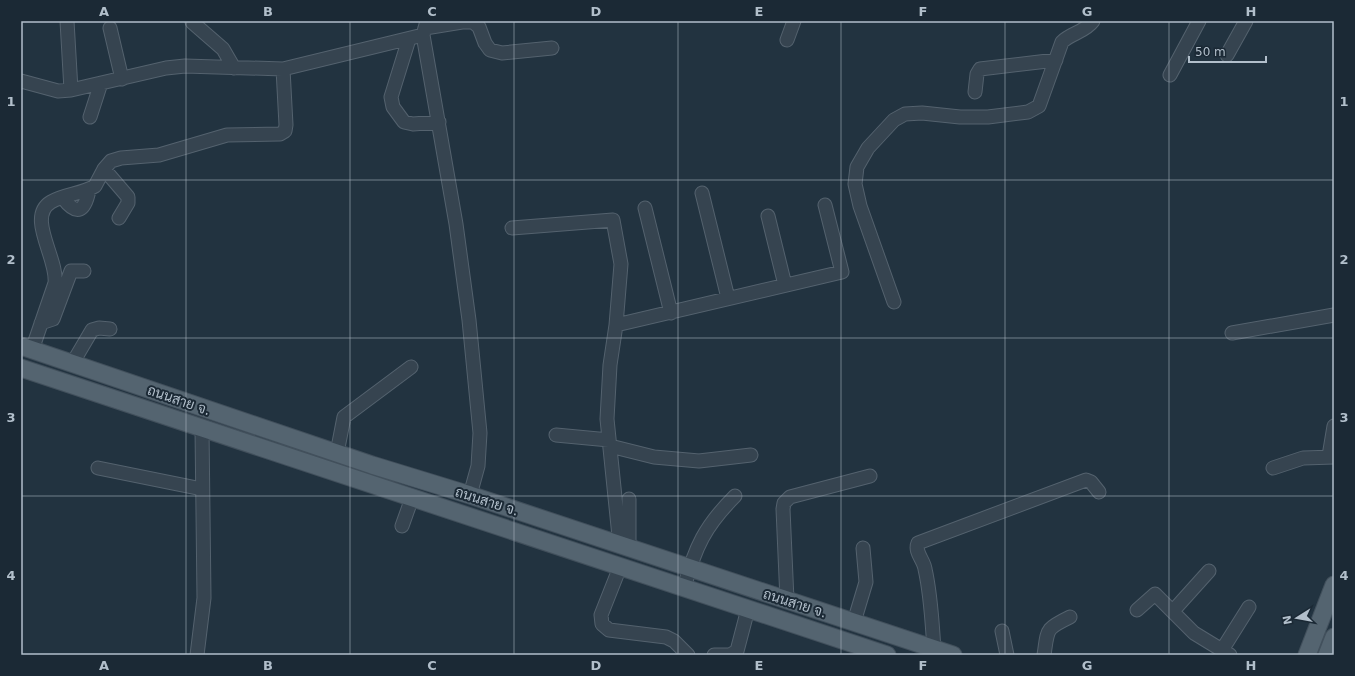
<svg xmlns="http://www.w3.org/2000/svg" width="1355" height="676" font-family="'DejaVu Sans',Sarabun,sans-serif">
<rect width="100%" height="100%" fill="#223340"/>
<g fill="none" stroke-linecap="round" stroke-linejoin="round">
<!-- minor casing -->
<g stroke="#54626e" stroke-width="15">
<path id="minor" d="M67,21L71,90
M427,21L423,35L456,224L469,320L480,433L478,466L470,495
M192,22L223,49L234,68
M110,28L122,79
M425,28L462,22H473L479,27L485,43L490,50L502,53L552,48
M409,39L391,97L393,107L404,122L413,124L439,122
M787,40L794,21
M1227,55L1246,21
M1170,75L1199,21
M21,81L58,91L71,90L166,68L185,66L283,69L423,35
M975,92L977,74L980,69L1056,60
M90,117L101,83
M104,169L128,197V203L119,218
M702,193L728,298
M63,198C77,217 85,211 89,190
M645,208L671,313
M768,216L785,285
M512,228L613,220L621,264L616,325L610,365L607,419L620,546
M894,302L860,206L855,184L857,167L868,148L894,120L905,114L922,113L960,117H988L1028,112L1039,106L1062,42C1071,33 1085,32 1093,21
M41,323L53,319L71,271H84
M616,325L842,272L825,205
M1232,333L1334,315
M32,350L55,283C58,258 26,217 51,202C64,194 82,194 95,186L104,169L111,161L121,158L159,155L227,135L280,134L285,131L286,125L283,69
M72,364L92,330L99,328L110,329
M556,435L609,440
M610,446L654,457L699,461L751,455
M337,453L344,417L411,367
M1329,456L1334,426
M98,468L202,489
M1273,468L1303,458L1334,457
M402,526L412,498
M629,549V499
M620,567L601,615L602,624L609,630L666,637L674,641L688,655
M684,588C695,547 705,526 735,496
M787,600L783,509L784,503L790,497L870,476
M1137,610L1155,594L1194,633L1230,655
M1173,611L1209,571
M854,622L866,582L863,548
M1002,631L1007,655
M934,649C932,622 931,595 925,569C924,560 914,552 918,543L1086,480L1091,482L1099,492
M1222,650L1249,607
M197,655L204,598L202,429
M714,655H730L737,651L748,609
M1044,655C1048,629 1045,629 1070,617"/>
</g>
<!-- major casing -->
<g stroke="#42505c" stroke-width="19">
<path id="major" d="M21,346L372,465L470,495L953,655
M21,368L887,655
M1307,655L1334,585
M1327,655L1334,637"/>
</g>
<!-- minor -->
<use href="#minor" stroke="#364450" stroke-width="13"/>
<!-- major -->
<use href="#major" stroke="#546470" stroke-width="17"/>
</g>
<!-- grid -->
<path fill="none" stroke="#b2bfcb" stroke-width="1" stroke-opacity="0.55" d="M186,21V655M350,21V655M514,21V655M678,21V655M841,21V655M1005,21V655M1169,21V655M21,180H1334M21,338H1334M21,496H1334"/>
<g text-anchor="middle" stroke-width="4" stroke-linejoin="round" paint-order="stroke">
<!-- street labels -->
<g font-size="14" fill="#b2bfcb" stroke="#1b2935">
<text transform="translate(179 400) rotate(19)" y="5">ถนนสาย จ.</text>
<text transform="translate(487 501) rotate(18)" y="5">ถนนสาย จ.</text>
<text transform="translate(795 603) rotate(18)" y="5">ถนนสาย จ.</text>
</g>
</g>
<!-- border -->
<rect width="1355" height="676" fill="none" stroke="#1b2935" stroke-width="44"/>
<!-- north arrow -->
<g transform="translate(1297 618) rotate(259)" stroke="#1b2935" stroke-width="3" paint-order="stroke">
<path d="M0-3L7 15L0 10L-7 15Z" fill="#b2bfcb"/>
<text y="-6" font-size="11" font-weight="bold" text-anchor="middle" fill="#b2bfcb">N</text>
</g>
<!-- scale -->
<path d="M1189 56v6h77v-6" fill="none" stroke="#b2bfcb" stroke-width="2"/>
<text x="1195" y="56" font-size="12" fill="#b2bfcb" stroke="#1b2935" stroke-width="3" paint-order="stroke">50 m</text>
<rect x="22" y="22" width="1311" height="632" fill="none" stroke="#b2bfcb" stroke-width="1.5"/>
<g font-size="13" text-anchor="middle" font-weight="bold" fill="#b2bfcb">
<text x="104" y="16">A</text>
<text x="268" y="16">B</text>
<text x="432" y="16">C</text>
<text x="596" y="16">D</text>
<text x="759" y="16">E</text>
<text x="923" y="16">F</text>
<text x="1087" y="16">G</text>
<text x="1251" y="16">H</text>
<text x="11" y="106">1</text>
<text x="1344" y="106">1</text>
<text x="11" y="264">2</text>
<text x="1344" y="264">2</text>
<text x="11" y="422">3</text>
<text x="1344" y="422">3</text>
<text x="11" y="580">4</text>
<text x="1344" y="580">4</text>
<text x="104" y="670">A</text>
<text x="268" y="670">B</text>
<text x="432" y="670">C</text>
<text x="596" y="670">D</text>
<text x="759" y="670">E</text>
<text x="923" y="670">F</text>
<text x="1087" y="670">G</text>
<text x="1251" y="670">H</text>
</g>
</svg>
